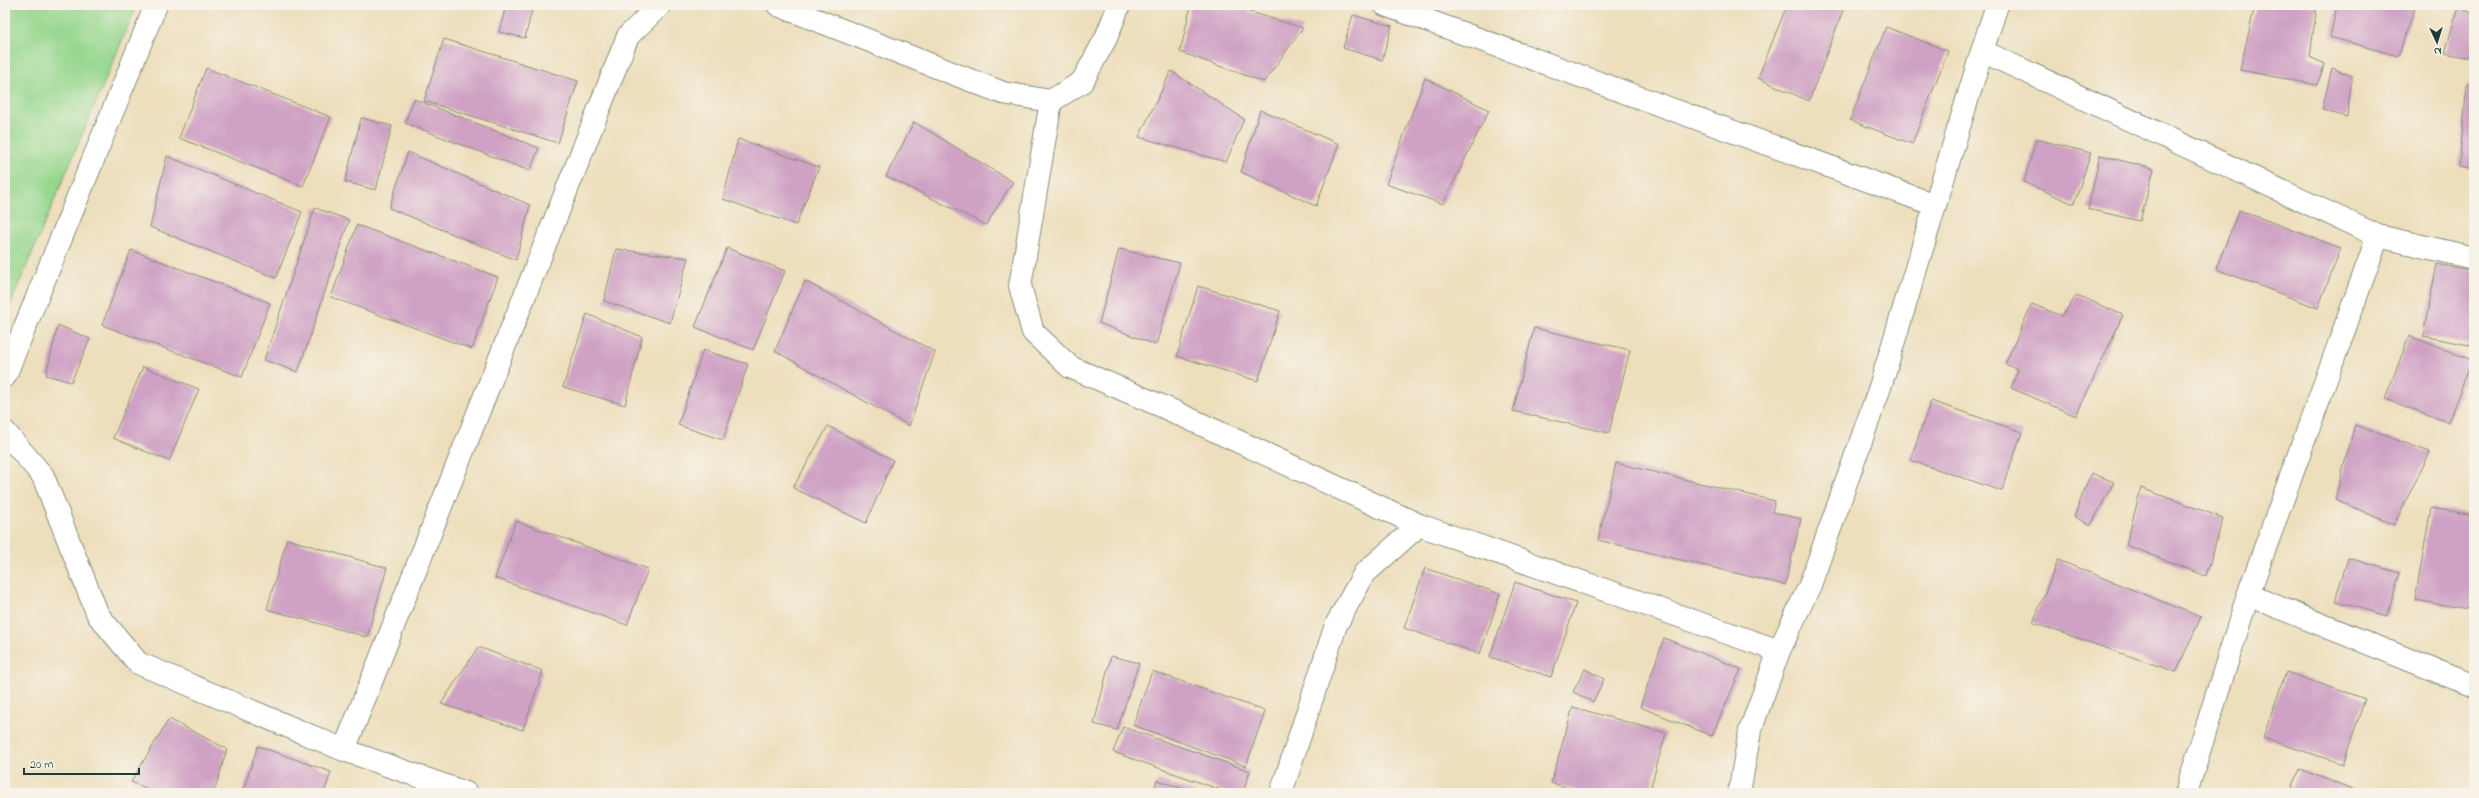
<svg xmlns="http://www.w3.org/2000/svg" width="2479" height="798" font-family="'Indie Flower',sans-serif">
<rect width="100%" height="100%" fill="#f7f3e8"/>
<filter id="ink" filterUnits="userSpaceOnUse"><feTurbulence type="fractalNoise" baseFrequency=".025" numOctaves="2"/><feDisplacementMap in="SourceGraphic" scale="8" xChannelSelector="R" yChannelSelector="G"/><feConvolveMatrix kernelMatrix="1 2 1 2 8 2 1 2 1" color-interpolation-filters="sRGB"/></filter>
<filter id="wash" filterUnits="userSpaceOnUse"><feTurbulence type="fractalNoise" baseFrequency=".012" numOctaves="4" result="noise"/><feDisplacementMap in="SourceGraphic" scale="16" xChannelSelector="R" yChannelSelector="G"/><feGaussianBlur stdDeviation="0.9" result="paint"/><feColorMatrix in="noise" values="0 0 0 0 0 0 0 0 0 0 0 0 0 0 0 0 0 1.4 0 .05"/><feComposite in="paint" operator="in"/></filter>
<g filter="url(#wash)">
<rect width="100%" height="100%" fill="#eddebc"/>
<!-- green -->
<path fill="#96d78e" stroke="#5a8a61" d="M5,5H137L5,317Z"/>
<g id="blocks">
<!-- building -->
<path fill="#cfa1c4" d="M506,5H540L539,8L533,6L525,38L499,32Z
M1191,5H1227L1303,28L1264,82L1180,52Z
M1787,5H1845L1809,101L1758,78Z
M2255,5H2317L2310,57L2325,64L2317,85L2240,70Z
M2337,5H2416L2398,56L2330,37Z
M2458,7L2474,14V59L2445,53Z
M1353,15L1392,26L1382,60L1343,48Z
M1886,27L1948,51L1912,144L1850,120Z
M444,39L578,81L558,143L424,101Z
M206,68L331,117L303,186L179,138Z
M2332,68L2352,76L2347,117L2322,110Z
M1171,71L1244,119L1226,162L1139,137Z
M1425,78L1489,110L1443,204L1386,184Z
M2474,84V169L2459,166L2467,85Z
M414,99L539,148L530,171L405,123Z
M1260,110L1339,144L1316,206L1241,172Z
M361,118L392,126L376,190L345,182Z
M914,122L1013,182L986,225L886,176Z
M738,139L819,167L796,225L723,199Z
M2036,139L2091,153L2074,204L2024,182Z
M408,152L530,205L516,260L389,208Z
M2100,155L2154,169L2140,221L2088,209Z
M167,156L302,212L276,278L150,227Z
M315,208L349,220L298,372L264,360Z
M2239,210L2341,248L2318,308L2216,269Z
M357,225L498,277L472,349L331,297Z
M727,248L785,271L753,350L695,327Z
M616,249L688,258L670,323L604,301Z
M1119,249L1180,263L1156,345L1099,323Z
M131,250L270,303L242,377L102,325Z
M2437,264L2474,271V346L2423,336Z
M805,281L935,352L909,426L775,351Z
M1198,286L1280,311L1258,381L1177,356Z
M2077,295L2123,315L2076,416L2011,388L2018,369L2005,364L2032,304L2062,316Z
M587,314L642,337L625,405L563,387Z
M58,325L90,339L71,382L46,375Z
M1534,328L1630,350L1609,433L1513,411Z
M2409,336L2472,360L2448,422L2385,399Z
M703,350L748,364L723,440L678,425Z
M143,367L199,389L169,461L113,438Z
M1931,401L2022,432L2002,491L1910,460Z
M2355,425L2430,452L2394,525L2335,499Z
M2473,425H2474V441L2470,440Z
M828,426L893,460L866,523L793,488Z
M1616,463L1775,501L1772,512L1801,519L1785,585L1598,540Z
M2091,473L2114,482L2091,525L2074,517Z
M2141,488L2223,518L2206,576L2126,545Z
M2431,508L2474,515V610L2415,600Z
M516,521L648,569L627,625L495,578Z
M287,539L387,568L367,637L267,609Z
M2348,558L2400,573L2387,616L2335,601Z
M2058,560L2201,617L2176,672L2033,623Z
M1425,568L1500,594L1480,654L1404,628Z
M1515,582L1576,603L1551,677L1490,657Z
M1664,638L1741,669L1712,736L1640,707Z
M478,647L543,671L523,730L441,704Z
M1111,656L1139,663L1117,730L1094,724Z
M1585,669L1604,679L1593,702L1573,692Z
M1152,671L1265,711L1246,766L1133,725Z
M2286,672L2365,699L2343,764L2263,738Z
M1573,707L1666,733L1649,793H1585L1551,783Z
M169,719L227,749L214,793H159L131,782Z
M1123,727L1250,771L1243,793H1230L1113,752Z
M258,746L331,772L324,793H242Z
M2300,769L2363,793H2290Z
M1157,780L1196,793H1153Z"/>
</g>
</g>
<g filter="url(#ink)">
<use href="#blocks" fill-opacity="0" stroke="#868e78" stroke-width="1"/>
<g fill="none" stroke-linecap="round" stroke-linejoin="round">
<!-- street casing -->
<g stroke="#868e78" stroke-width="24">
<path id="street" d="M778,5L1003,93L1051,101L1082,82L1106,38L1119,5
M1385,5L1935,205
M1982,51L2378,236L2474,258
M1051,101L1020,286L1033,332L1070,367L1166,408L1419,525L1779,651
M5,376L156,5
M5,432L43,476L98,615L138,663L344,750L466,793
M2248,595L2474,686
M344,750L628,36L660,5
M1281,793L1336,625L1364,574L1419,525
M1739,793L1750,731L1779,651L1810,585L1880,387L1982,51L1997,5
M2186,793L2248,595L2378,236"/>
</g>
<!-- street -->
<use href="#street" stroke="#fff" stroke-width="22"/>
</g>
</g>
<!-- margin -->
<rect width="2479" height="798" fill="none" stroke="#f7f3e8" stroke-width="20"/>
<!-- north arrow -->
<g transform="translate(2437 42) rotate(176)" stroke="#f7f3e8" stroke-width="3" paint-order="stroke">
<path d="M0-3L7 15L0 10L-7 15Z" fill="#1f3d34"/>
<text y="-6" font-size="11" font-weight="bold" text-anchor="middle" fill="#1f3d34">N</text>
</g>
<!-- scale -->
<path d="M24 768v6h115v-6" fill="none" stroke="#1f3d34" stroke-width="2"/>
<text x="30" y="768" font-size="12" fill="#1f3d34" stroke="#f7f3e8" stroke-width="3" paint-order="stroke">20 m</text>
</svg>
